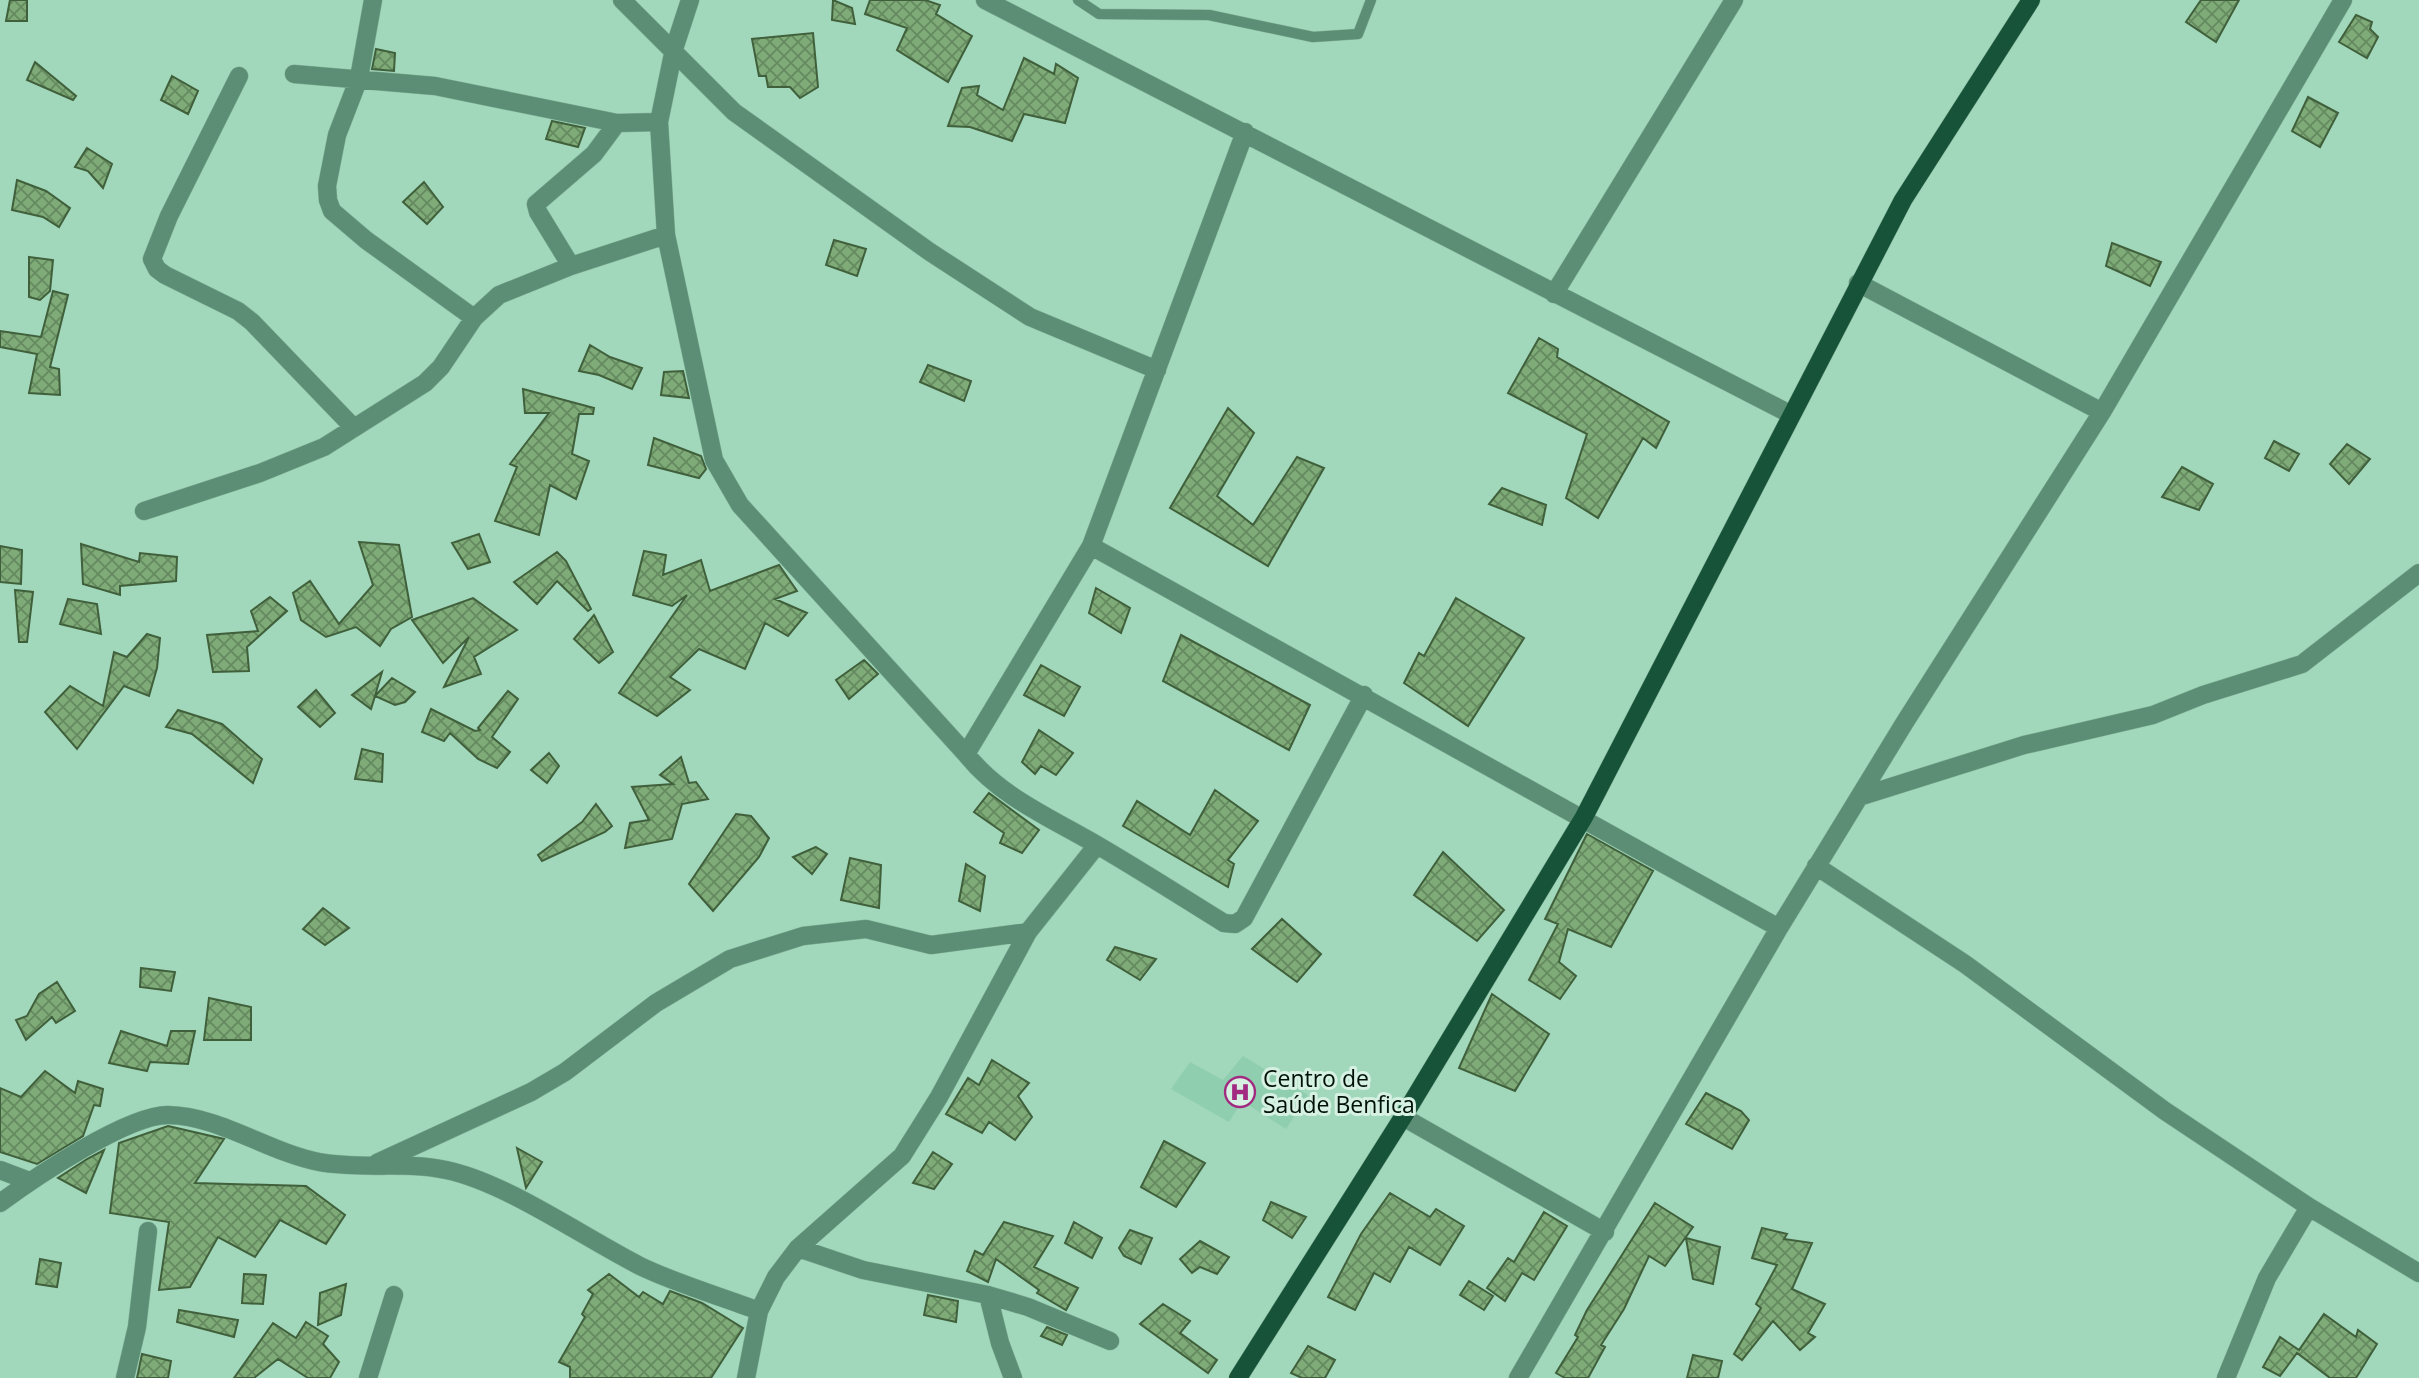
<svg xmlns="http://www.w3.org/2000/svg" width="2419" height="1378" font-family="'Open Sans',sans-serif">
<defs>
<pattern id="building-cross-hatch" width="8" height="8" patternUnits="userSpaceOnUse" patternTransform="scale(1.75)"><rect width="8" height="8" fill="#7eab77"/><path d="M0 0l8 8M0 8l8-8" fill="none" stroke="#658a60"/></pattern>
</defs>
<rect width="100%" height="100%" fill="#a1d7ba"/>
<!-- built -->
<path fill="#8fceae" d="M1243,1056L1308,1095L1286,1129L1242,1101L1229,1122L1171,1089L1190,1062L1223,1080Z"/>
<!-- building -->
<path fill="url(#building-cross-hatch)" stroke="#40603c" stroke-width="2" d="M10,0H27V21H6Z
M833,0L852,8L855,24L832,20Z
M870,0H925L940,5L936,14L972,36L948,82L897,50L907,28L865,14Z
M2201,0H2239L2216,42L2186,22Z
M2356,15L2372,22L2370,29L2378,37L2367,58L2339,42Z
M813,33L818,87L800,98L790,87H768L766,76H759L752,39Z
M376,49L395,53L394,71L372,69Z
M1024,58L1054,74L1056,64L1078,78L1065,123L1024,114L1012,141L970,127L948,126L962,88L979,86L977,95L1003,110Z
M35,62L76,96L73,100L27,80Z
M172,76L198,91L188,114L161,100Z
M2308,97L2338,113L2320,147L2292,131Z
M552,121L585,128L578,147L546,139Z
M87,148L112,164L103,188L88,171L75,167Z
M17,180L46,191L70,208L59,227L43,217L12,210Z
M424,182L443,207L427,224L403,202Z
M834,240L866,249L857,276L826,265Z
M2112,243L2161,262L2150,286L2106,266Z
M29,257L53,260L50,291L40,300L29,297Z
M53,291L68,295L50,367L59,369L60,395L29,393L37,354L0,347V331L41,337Z
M1539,338L1558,349L1557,357L1669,422L1656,448L1643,438L1598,518L1566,498L1587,434L1508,393Z
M590,345L610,357L642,368L632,389L599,375L579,371Z
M928,365L971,381L964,401L920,382Z
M683,371L689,398L661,395L664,372Z
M523,389L594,408L593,414H579L572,454L589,461L576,499L550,485L539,535L495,521L517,467L510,464L549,413H525Z
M1228,408L1254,433L1217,496L1253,525L1297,457L1324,468L1268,566L1170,508Z
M654,438L701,456L706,469L699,478L648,465Z
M2274,441L2299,454L2289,471L2265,458Z
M2347,444L2370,459L2349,484L2330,464Z
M2182,467L2213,484L2199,510L2162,497Z
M1502,488L1546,505L1542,525L1489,504Z
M479,534L490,562L468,569L452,543Z
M359,542L399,545L412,617L391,629L380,646L356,627L326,637L301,620L293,593L310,581L339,624L373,585Z
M81,544L139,562L140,553L177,557L176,581L120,586V595L83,584Z
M0,546L22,550L21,584L0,582Z
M644,551L666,555L663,575L701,560L710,591L779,565L797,591L775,599L807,613L788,636L765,623L745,669L699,649L670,677L690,690L657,716L619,693L687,595L672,606L633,595Z
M557,552L566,561L591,609L588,611L557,581L537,604L514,582Z
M1096,588L1130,608L1121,633L1089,613Z
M15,590L33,592L27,642H19Z
M270,597L287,611L247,647L249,671L213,672L207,635L258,631L251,611Z
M473,598L517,630L474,657L481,674L444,687L469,637L443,663L412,620Z
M1456,598L1524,638L1468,726L1404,683L1419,653L1424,656Z
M68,599L97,604L101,634L60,624Z
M594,615L613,652L599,663L574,639Z
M147,634L160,638L157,668L149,696L124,686L77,749L45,712L70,686L103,706L114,652L127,657Z
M1181,635L1310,705L1289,750L1163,681Z
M864,660L878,674L849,699L836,680Z
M1041,665L1080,687L1064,716L1024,695Z
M382,672L375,696L371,709L352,695Z
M392,678L415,692L405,702L395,705L375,696Z
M316,690L335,713L320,727L298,707Z
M508,691L518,699L492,737L510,752L497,768L478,759L450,733L444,741L422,732L431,709L475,731L480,730L478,728Z
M178,710L222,724L262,759L253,783L192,734L166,727Z
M1039,730L1073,753L1056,775L1041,766L1035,774L1022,762Z
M362,749L383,754L382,782L355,779Z
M549,753L559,766L547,783L531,770Z
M681,757L689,783L696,782L708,799L682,804L672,839L625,848L630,823L649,820L632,787L673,784L660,775Z
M1215,790L1258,821L1228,860L1234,864L1228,887L1123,826L1137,801L1190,835Z
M989,793L1039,830L1022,853L1000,843L1004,833L974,812Z
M596,804L612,826L605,832L542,861L538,855L582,822Z
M736,814L751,816L769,838L759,857L713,911L689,884Z
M1587,834L1653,871L1611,947L1568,929L1559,962L1576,976L1560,999L1529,980L1558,924L1545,919Z
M816,847L827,854L812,874L793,857Z
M1443,852L1504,910L1477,941L1414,895Z
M850,858L881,865L879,908L841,900Z
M966,864L985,876L980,911L959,901Z
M323,908L349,928L325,945L303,929Z
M1282,919L1321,954L1297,982L1252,949Z
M1115,947L1156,959L1140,980L1107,960Z
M141,968L175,972L171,991L140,987Z
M57,982L75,1011L56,1023L52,1017L26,1040L16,1020L27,1016L39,994Z
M1492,994L1549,1034L1515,1091L1459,1068Z
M209,998L251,1007V1040H204Z
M121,1031L167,1046L171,1031H195L188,1064L150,1062L147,1071L109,1063Z
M992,1060L1029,1083L1018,1096L1032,1117L1015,1140L989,1122L982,1133L946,1114L968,1078L979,1085Z
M45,1071L75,1093L78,1081L103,1089L100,1106L94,1105L83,1136L37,1164L0,1152V1088L21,1097Z
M1706,1093L1741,1111L1749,1120L1732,1149L1686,1124Z
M168,1126L224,1139L195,1183L306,1186L345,1215L326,1244L280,1220L255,1257L218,1237L190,1287L159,1290L169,1222L110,1213L119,1143Z
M1164,1141L1205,1163L1176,1207L1141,1187Z
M517,1148L542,1162L526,1188Z
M104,1150L86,1193L58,1178L87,1159Z
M933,1152L952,1164L934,1189L913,1183Z
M1390,1193L1430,1217L1436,1209L1464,1226L1440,1265L1409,1247L1390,1282L1374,1273L1355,1310L1328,1297L1361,1234Z
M1271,1202L1306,1217L1292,1238L1263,1220Z
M1655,1203L1693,1227L1665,1266L1649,1256L1624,1309L1601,1345L1605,1347L1588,1378H1565L1556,1373L1578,1337L1575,1335L1587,1310Z
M1544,1212L1567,1226L1534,1280L1522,1273L1505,1301L1487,1288L1508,1258L1514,1262Z
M1004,1222L1053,1236L1034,1267L1078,1288L1066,1310L1037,1293L1039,1290L996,1259L988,1282L967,1271L975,1251L983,1255Z
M1074,1222L1102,1238L1092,1258L1065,1243Z
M1762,1228L1787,1234L1784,1239L1812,1243L1792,1289L1825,1304L1808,1333L1815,1337L1800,1350L1773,1321L1742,1360L1734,1354L1761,1308L1756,1304L1777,1265L1752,1258Z
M1130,1230L1152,1238L1141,1264L1124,1256L1119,1248Z
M1686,1238L1720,1247L1713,1284L1693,1279Z
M1200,1241L1229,1257L1217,1274L1200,1267L1192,1273L1180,1259Z
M40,1259L61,1263L57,1287L36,1284Z
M244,1274L266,1275L263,1304L242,1303Z
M609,1274L639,1297L643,1292L663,1304L670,1291L702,1303L743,1328L711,1378H570V1367L559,1362L585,1317L582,1314L593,1294L588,1290Z
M1469,1281L1493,1296L1484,1310L1460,1295Z
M346,1284L341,1315L318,1325L320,1293Z
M928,1295L958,1301L956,1322L924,1315Z
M1163,1304L1190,1321L1180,1333L1217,1360L1208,1373L1140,1324Z
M179,1310L238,1320L234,1337L177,1322Z
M2324,1314L2356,1337L2358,1330L2377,1344L2356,1378H2330L2297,1353L2280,1376L2263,1367L2280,1337L2299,1350Z
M306,1322L328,1336L323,1344L339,1362L330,1378H308L278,1359L254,1378H234L273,1323L296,1338Z
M1047,1327L1067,1335L1062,1345L1041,1336Z
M1308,1346L1335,1360L1325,1378H1302L1291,1373Z
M142,1354L171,1361L168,1378H137Z
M1693,1355L1722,1361L1718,1378H1687Z"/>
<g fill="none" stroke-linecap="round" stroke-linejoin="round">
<!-- lane casing -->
<g stroke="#84b39a" stroke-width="11">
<path id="lane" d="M1078,0L1099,14L1209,15L1313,37L1358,34L1371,0"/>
</g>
<!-- street casing -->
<g stroke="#84b39a" stroke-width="19">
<path id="street" d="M373,0L359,78L337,135L327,186L328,200L332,211L366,240L474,318
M622,0L734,112L930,252L1030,317L1157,370
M690,0L674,49L659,122L666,235L714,460L740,505L966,754
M985,0L1790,414
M294,74L435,86L617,123L659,122
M239,76L169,216L152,259L157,269L165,275L238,311L252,322L354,428
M1245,132L1091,546L966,754C1000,797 1051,818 1097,845C1140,870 1182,897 1224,923L1235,924L1244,918L1364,695
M571,266L538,212L536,204L594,154L617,123
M1858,283L2102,412
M1554,294L1734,0
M144,511L260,473L324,447L425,383L441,367L474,318L499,295L571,266L666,235
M1091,546L1779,928
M1859,797L2024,745L2153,715L2203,695L2302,664L2419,573
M1816,866L1965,964L2165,1111L2309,1207L2419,1273
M1403,1117L1605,1232
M377,1163L531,1092L565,1072L656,1003L730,959L803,936L866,929L931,945L1028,932
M0,1170L29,1181
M0,1203C34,1178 127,1115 168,1115C220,1116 268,1152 319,1162C361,1170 404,1161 446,1170C505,1182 583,1237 640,1266C677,1284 720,1296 759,1311
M798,1248L863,1270L988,1295L1028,1307L1110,1341
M988,1295L1000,1343L1013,1378
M125,1378L137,1327L148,1231
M368,1378L394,1295
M746,1378L759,1311L776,1277L798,1248L902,1156L939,1097L1028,932L1097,845
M1518,1378L1779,928L1905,722L2102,412L2343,0
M2226,1378L2267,1278L2309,1207"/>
</g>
<!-- primary casing -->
<g stroke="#84b39a" stroke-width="19">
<path id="primary" d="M1238,1378L1403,1117L1584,817L1903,200L2031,0"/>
</g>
<!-- lane -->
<use href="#lane" stroke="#5b8e74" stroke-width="10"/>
<!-- street -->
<use href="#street" stroke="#5b8e74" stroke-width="18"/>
<!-- primary -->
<use href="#primary" stroke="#165339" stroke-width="18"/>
</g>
<!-- icons -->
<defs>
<g id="hospital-ring" transform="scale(1.575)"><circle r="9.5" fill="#d6f1e2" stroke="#a22a81" stroke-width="1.5"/><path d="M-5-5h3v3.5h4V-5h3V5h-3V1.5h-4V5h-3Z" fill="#a22a81"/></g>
</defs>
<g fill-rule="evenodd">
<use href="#hospital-ring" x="1240" y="1092"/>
</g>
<g text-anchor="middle" stroke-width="6" stroke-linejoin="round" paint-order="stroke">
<!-- poi labels -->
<g font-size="23" fill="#001108" stroke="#d6f1e2" text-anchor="start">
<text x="1263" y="1087">Centro de<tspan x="1263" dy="26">Saúde Benfica</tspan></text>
</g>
</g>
</svg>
